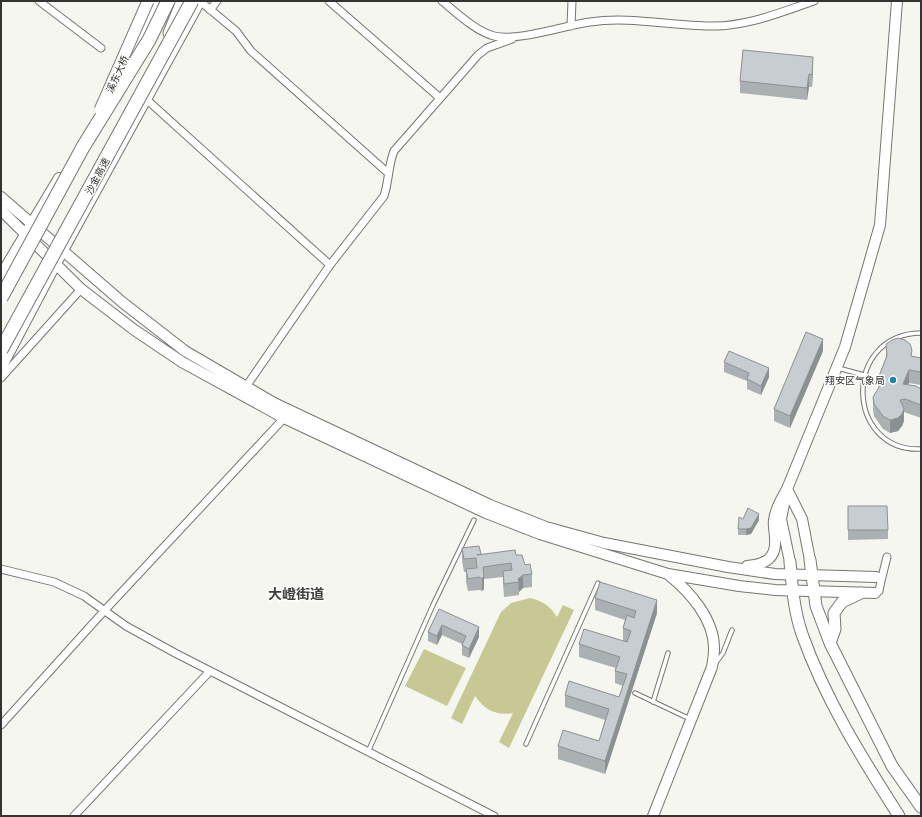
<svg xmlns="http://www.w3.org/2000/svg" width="922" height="817" font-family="'Noto Serif','Noto Sans SC',serif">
<rect width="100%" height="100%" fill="#f6f6f0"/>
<!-- green -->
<path fill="#c8c895" d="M530,598C543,601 550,606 557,617L563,605L574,610L509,748L499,742L513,713C496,716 485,710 475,696L462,724L451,718L501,612L511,603Z
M424,649L466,668L447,706L405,686Z"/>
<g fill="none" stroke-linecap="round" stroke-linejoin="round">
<!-- lane casing -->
<g stroke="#767671" stroke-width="5.5">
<path id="lane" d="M921,333C842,334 845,452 921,449
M838,368L864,375
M715,664L723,653L732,630
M635,693L690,719
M653,702L668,653
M526,744L598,583
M368,752L433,605L474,520"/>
</g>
<!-- street casing -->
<g stroke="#767671" stroke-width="9">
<path id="street" d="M39,1L101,48
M200,1L236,31L251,51L388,173
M329,1L440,98
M442,1C457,13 475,31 494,36C517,42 566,25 590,22C630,16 671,26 711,26C746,27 781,12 814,1
M210,10L217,1
M571,26L572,1
M146,99L330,265L245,388
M330,265L384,196C389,181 388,166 394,151L478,55L487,48L512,39
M1,378L81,289
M1,569L54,582L84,596L126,626L175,653L494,816
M881,581L887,557
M875,593L879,591L881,581L878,577
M1,725L105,610L287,415
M74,816L210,671"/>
</g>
<!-- secondary casing -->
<g stroke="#767671" stroke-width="12">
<path id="secondary" d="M128,64L159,1
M1,197L122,302L185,351L274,403L490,505L546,527L604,543L728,567L775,574L876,577
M1,210L81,289L133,329L182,362L284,418L486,513L540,534L668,574L739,586L775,590L875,593
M1,275L59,178
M1,368L62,252L200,1
M790,562L781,519L787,489L802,519L810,560
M747,566C764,565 777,559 775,538C775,532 773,526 774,520C775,509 782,498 787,489L845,347L880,225L897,1
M653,816L712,667C713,661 714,654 714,648C714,619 690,592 669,575"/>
</g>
<!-- primary casing -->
<g stroke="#767671" stroke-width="13">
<path id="primary" d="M169,33L182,1
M810,560L816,606L830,643L892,766L921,807
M790,562C792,586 794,611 802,634C825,699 862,758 899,816
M830,643L835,629L834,613L842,602L861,593"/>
</g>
<!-- lane -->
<use href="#lane" stroke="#fff" stroke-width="3.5"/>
<!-- street -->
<use href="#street" stroke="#fff" stroke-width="7"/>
<!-- secondary -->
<use href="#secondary" stroke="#fff" stroke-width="10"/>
<!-- primary -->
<use href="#primary" stroke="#fff" stroke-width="11"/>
<!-- primary-bridge casing -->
<g stroke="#767671" stroke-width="13" stroke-linecap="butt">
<path id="primary-bridge" d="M100,110L148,1"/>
</g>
<!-- highway-bridge casing -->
<g stroke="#767671" stroke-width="15" stroke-linecap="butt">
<path id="highway-bridge" d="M1,298L83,147L149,40L168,1
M1,350L192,1"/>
</g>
<!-- primary-bridge -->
<use href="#primary-bridge" stroke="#fff" stroke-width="11"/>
<!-- highway-bridge -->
<use href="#highway-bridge" stroke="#fff" stroke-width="13"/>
</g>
<!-- wall -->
<path fill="#abb0b3" d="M813,70L812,87H809L807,100L740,93V81Z
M886,344L912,356L921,358V385L909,383L908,385L921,389V418L904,412V421L902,426L898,431L890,433L883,429L874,416L873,410V397L879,388V376L886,357Z
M823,351L790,428L774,421V409Z
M724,362L769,377L761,395L747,389V381L724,372Z
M848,506L888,530V539L848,540Z
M743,519L759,520L751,534L746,535H738V529Z
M462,548L481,555H516L525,565L532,574V587L523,588L519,592V595L504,597L503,584V577L484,579V589L482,591L479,590L468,591L466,582V572H464L462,561Z
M595,598L657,613L605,774L558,759V746L599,741L605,720L565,707V695L619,697L623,686L615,683V671L616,668L579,657V644L623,641V628L625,620L595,610Z
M439,609L479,637L469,658L462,655V644L442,635L437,645L428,641V632Z"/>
<!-- shaded-wall -->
<path fill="#8b9092" d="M813,57V70L812,87V75Z
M809,74V87L807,100V88Z
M823,339V351L790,428V416Z
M769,368V377L761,395V386Z
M909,370V383L903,396V384Z
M904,409V421L902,426L898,431L890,433V420Z
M759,514V520L751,534L746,535V529Z
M523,575V588L519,592L518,579Z
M484,576V589L482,591V579Z
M657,600V613L605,774V761Z
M442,625V635L437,645V636Z
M479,627V637L469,658V649Z"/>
<!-- building -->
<path fill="#c7cdd0" stroke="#8b9092" d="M743,50L813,57L812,75L809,74L807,88L740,81Z
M806,332L823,339L790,416L774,409Z
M898,338L905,340L910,344L912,350L911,356L921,358V372L909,370L903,384L916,386L921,389V405L905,399L900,400L904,409L902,414L898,418L890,420L883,416L874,404L873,397L879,387V376L887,356L886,344L892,340Z
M729,351L769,368L761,386L747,379L749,373L724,362Z
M848,506H887L888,530H848Z
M748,508L759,514L751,528L746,529H738L739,517L743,519Z
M479,546L481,554L477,555L515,550L516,555H522L525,565L530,564L532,574L523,575L518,579L519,582L504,584L503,571L512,570L511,563L483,567L484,576L482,579L479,577L468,579L466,569L477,568L476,558L464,559L462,548Z
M600,582L657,600L605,761L558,746L563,730L599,741L609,709L565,695L569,681L619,697L627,674L615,671L620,657L579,644L584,629L627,642L631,631L623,628L627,615L634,618L636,611L595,598Z
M439,609L479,627L469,649L462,645L466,636L442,625L437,636L428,632Z"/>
<!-- markers -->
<circle fill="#1a86ae" stroke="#fffffe" stroke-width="1.5" cx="893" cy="380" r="4"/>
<g text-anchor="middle" stroke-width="3" stroke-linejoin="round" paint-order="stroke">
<!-- street labels -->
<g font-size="10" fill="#333331" stroke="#fffffe">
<text transform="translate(117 74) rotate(-65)" y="4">溪东大桥</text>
<text transform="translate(97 176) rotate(-62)" y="4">沙金高速</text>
</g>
<!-- poi labels -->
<g font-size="10" fill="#333331" stroke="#fffffe" text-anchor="end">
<text x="885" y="384">翔安区气象局</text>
</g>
<!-- district labels -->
<g font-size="14" font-weight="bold" fill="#3e3e3a" stroke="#fffffe">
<text x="296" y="599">大嶝街道</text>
</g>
</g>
<!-- border -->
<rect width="922" height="817" fill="none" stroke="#333331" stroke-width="4"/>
</svg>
